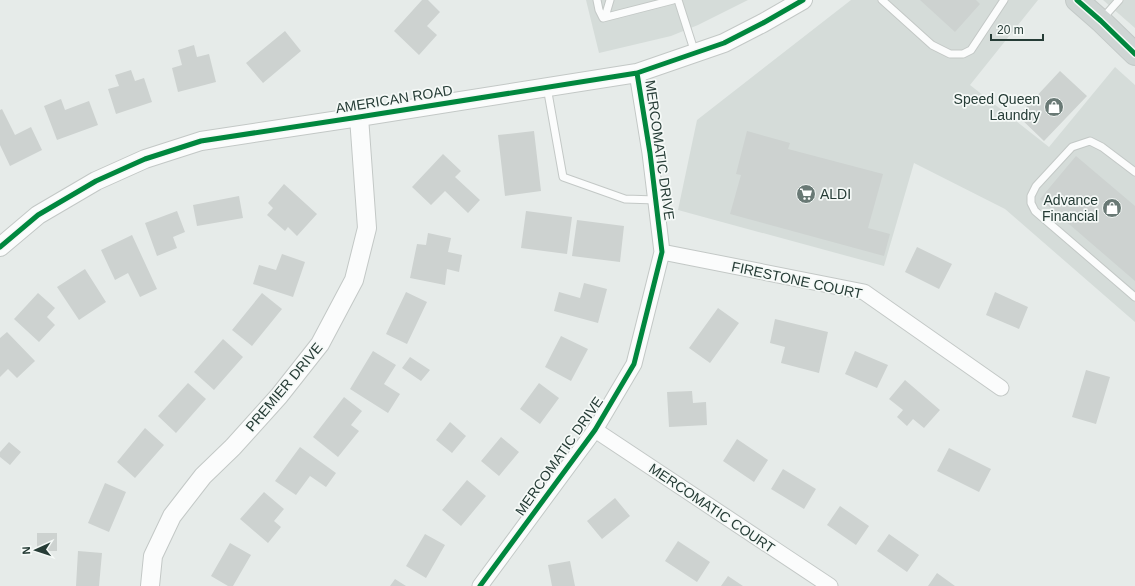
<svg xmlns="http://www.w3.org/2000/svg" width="1135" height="586" font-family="Arial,sans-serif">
<rect width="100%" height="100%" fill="#e6ebe9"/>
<!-- built -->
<path fill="#d5dcd9" d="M586,0H748L698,25L671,36L599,53Z
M851,0H1038L970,85L1049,147L1115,67L1135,85V322L1005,209L914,163L884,266L678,210L697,120Z
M1103,0H1135V28Z"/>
<!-- building -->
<path fill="#cdd2d0" d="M422,0H428L440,12L427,26L437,35L419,55L394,31Z
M920,0H976L980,4L955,32Z
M285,31L301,51L263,83L246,63Z
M194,45L197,57L209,54L216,82L178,92L172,68L182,65L178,50Z
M131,70L135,81L144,78L152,102L116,114L108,89L119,86L115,75Z
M1060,71L1087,96L1044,141L1018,116Z
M61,99L65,110L89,101L98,125L57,140L44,106Z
M2,109L15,135L31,127L42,150L10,166L0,145V110Z
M534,131L541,191L505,196L498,135Z
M747,131L790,143L788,149L883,174L868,228L890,234L884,256L730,214L741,175L736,174Z
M443,154L461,171L455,177L480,200L468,213L445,191L431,205L412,187Z
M1076,156L1135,206V281L1040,199Z
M284,184L317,214L297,236L288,227L285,231L267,215L273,208L268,203Z
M239,196L243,218L197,226L193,205Z
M177,211L185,232L173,237L177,248L157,256L145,223Z
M526,211L572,217L567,254L521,248Z
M577,220L624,226L620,262L572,256Z
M428,233L451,238L448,252L462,255L459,272L447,269L445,285L410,278L417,244L426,245Z
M132,235L157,289L140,297L128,273L115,280L101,250Z
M917,247L952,264L939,289L905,272Z
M282,254L305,262L293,297L253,284L259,265L276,270Z
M85,269L106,302L79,320L57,287Z
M584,283L607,289L598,323L554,311L559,292L580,298Z
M406,292L427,302L407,344L386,334Z
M995,292L1028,307L1019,329L986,315Z
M38,293L55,308L47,317L55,325L39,342L14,319Z
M262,293L282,309L252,346L232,330Z
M718,308L739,323L710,363L689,348Z
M775,319L828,332L819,373L781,363L785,347L770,343Z
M7,332L35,361L17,378L8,369L0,377V338Z
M561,336L588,349L571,381L545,367Z
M223,339L243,357L214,390L194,372Z
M373,351L396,365L384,384L400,394L388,413L350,389Z
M855,351L888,365L877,388L845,374Z
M410,357L430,370L421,381L402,368Z
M1086,370L1110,377L1096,424L1072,417Z
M905,380L940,410L924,428L913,419L907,426L897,417L903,410L889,399Z
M188,383L206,399L176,433L158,416Z
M539,383L559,398L540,424L520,409Z
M692,391L693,403L706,402L707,425L669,427L667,392Z
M344,397L362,411L351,425L359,431L338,457L313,437Z
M450,422L466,436L452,453L436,440Z
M145,428L164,445L135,478L117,462Z
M501,437L519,452L499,476L481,461Z
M737,439L768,460L754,482L723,461Z
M9,442L21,452L10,465L0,457V452Z
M300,447L336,473L326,487L310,476L296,495L275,481Z
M949,448L991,469L979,492L937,471Z
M783,469L816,489L804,509L771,489Z
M467,480L486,496L461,526L442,510Z
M105,483L126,492L109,532L88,523Z
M264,492L284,509L274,521L281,527L268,543L240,519Z
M615,498L630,516L602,539L587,521Z
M840,506L869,526L856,545L827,525Z
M37,533H57V551H37Z
M425,534L445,545L426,578L406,566Z
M889,534L919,555L907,572L877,551Z
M678,541L710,562L697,582L665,561Z
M230,543L251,555L233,586H228L211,576Z
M78,551L102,553L99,586H76Z
M570,561L575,586H552L548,565Z
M937,573L955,586H928Z
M728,576L743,586H721Z
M395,579L406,586H390Z"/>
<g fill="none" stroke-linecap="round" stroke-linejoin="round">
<!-- service casing -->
<g stroke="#c3c8c6" stroke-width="9">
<path id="service" d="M597,0L599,10L603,18L673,0
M678,0L695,53
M882,0L932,45L950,54H963L971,50L1004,0
M605,17L610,0
M1102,19L1119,0
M547,87L563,177L625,199L656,200
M1135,172L1102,147L1090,141L1072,147L1036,186L1031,196V203L1035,211L1135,297"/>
</g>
<!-- minor casing -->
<g stroke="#c3c8c6" stroke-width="17">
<path id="minor" d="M662,252L864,292L1001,388
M595,430L830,586
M480,586L595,430L634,364L662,252L650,153L637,73"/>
</g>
<!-- tertiary casing -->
<g stroke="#c3c8c6" stroke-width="20">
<path id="tertiary" d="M0,247L38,215L96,181L145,159L201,141L359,117L637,73L724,43L763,23L803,0
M150,586L153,556L172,516L203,476L233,447L279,396L320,344L354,280L367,228L359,117"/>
</g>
<!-- primary casing -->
<g stroke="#c3c9c7" stroke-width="24">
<path id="primary" d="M1077,0L1101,21L1135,54"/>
</g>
<!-- service -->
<use href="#service" stroke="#fbfcfc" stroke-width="7"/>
<!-- minor -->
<use href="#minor" stroke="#fbfcfc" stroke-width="15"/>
<!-- tertiary -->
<use href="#tertiary" stroke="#fbfcfc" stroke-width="18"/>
<!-- primary -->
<use href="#primary" stroke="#cfd5d4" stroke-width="22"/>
<!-- cycleway casing -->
<g stroke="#f5f9f7" stroke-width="8">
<path id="cycleway" d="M1077,0L1101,21L1135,54
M0,247L38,215L96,181L145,159L201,141L359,117L637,73L724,43L763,23L803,0
M480,586L595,430L634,364L662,252L650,153L637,73"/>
</g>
<!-- cycleway -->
<use href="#cycleway" stroke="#00873e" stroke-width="5"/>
</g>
<!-- icons -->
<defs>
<g id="shop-disc" transform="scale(1)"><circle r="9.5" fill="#697975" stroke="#f5f9f7"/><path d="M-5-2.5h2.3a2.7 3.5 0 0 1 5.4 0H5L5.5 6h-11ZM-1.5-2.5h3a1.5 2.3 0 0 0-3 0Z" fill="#fff"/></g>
<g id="supermarket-disc" transform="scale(1)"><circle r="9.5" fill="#697975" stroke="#f5f9f7"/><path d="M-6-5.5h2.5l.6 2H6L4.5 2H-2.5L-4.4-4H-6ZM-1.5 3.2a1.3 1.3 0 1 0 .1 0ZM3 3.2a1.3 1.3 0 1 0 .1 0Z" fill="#fff"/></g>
</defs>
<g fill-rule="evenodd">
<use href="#shop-disc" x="1054" y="107"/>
<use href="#supermarket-disc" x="806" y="194"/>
<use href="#shop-disc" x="1112" y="208"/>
</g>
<g text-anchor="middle" stroke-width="3.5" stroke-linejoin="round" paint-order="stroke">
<!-- street labels -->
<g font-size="14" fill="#263c36" stroke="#f5f9f7">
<text transform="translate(394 99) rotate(-9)" y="5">AMERICAN ROAD</text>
<text transform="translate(660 150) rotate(82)" y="5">MERCOMATIC DRIVE</text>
<text transform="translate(797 280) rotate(12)" y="5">FIRESTONE COURT</text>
<text transform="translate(284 387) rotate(-50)" y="5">PREMIER DRIVE</text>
<text transform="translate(559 456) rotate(-55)" y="5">MERCOMATIC DRIVE</text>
<text transform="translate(712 508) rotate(34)" y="5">MERCOMATIC COURT</text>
</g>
<!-- poi labels -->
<g font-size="14" fill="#263c36" stroke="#f5f9f7" text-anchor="end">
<text x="1040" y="104">Speed Queen<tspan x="1040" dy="16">Laundry</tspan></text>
<text x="820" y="199" text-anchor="start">ALDI</text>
<text x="1098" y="205">Advance<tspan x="1098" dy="16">Financial</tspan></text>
</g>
</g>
<!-- north arrow -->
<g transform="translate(36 550) rotate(267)" stroke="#f5f9f7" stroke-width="3" paint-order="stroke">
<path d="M0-3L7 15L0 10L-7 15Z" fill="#263c36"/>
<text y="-6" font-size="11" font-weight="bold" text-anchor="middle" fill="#263c36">N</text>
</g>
<!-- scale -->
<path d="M991 34v6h52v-6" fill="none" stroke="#263c36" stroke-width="2"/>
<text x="997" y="34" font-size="12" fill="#263c36" stroke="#f5f9f7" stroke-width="3" paint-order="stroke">20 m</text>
</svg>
